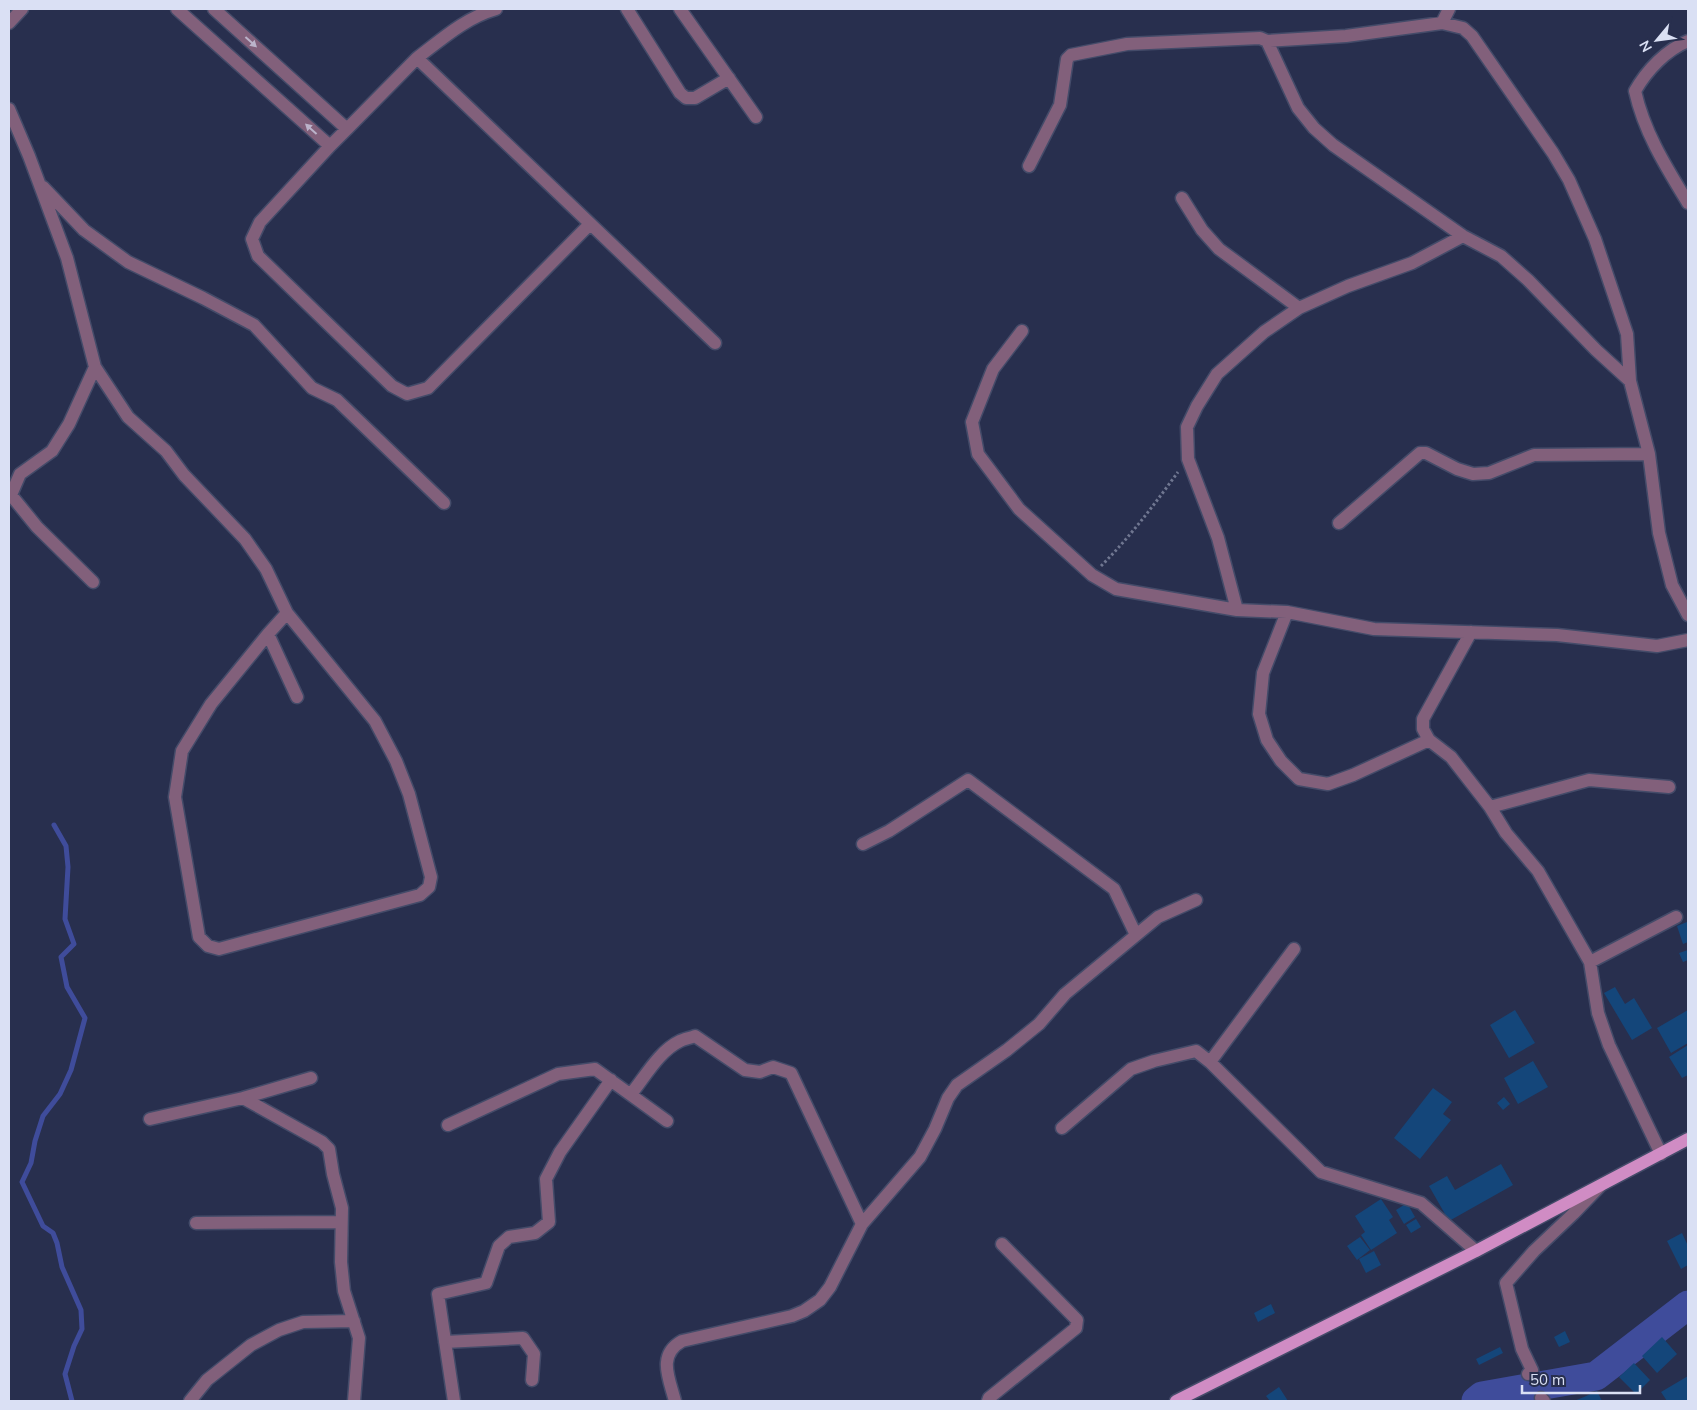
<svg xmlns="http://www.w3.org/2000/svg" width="1697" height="1410" font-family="Mulish,sans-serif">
<rect width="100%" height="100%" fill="#282f4e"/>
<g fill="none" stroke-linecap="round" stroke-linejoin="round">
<!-- stream -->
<path stroke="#3f4c9b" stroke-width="5" d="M54,825L66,846L68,867L65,919L74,944L61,957L67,987L85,1018L71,1070L60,1094L43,1116L35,1141L31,1163L22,1182L43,1226L53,1233L57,1243L62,1267L81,1310L82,1329L74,1346L65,1374L72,1401"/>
<!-- river -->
<path stroke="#3f4c9b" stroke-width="29" d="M1476,1401L1482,1396L1596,1376L1688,1305"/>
</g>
<!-- building -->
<path fill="#14467a" d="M1687,922L1688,942L1683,944L1677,926Z
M1688,950V960L1683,962L1679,953Z
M1615,987L1625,1004L1634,998L1652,1028L1632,1040L1604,993Z
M1515,1010L1535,1043L1509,1058L1490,1025Z
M1688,1010V1043L1671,1053L1657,1028Z
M1688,1045V1075L1682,1078L1669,1057Z
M1533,1061L1548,1087L1518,1104L1504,1078Z
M1433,1088L1452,1102L1443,1114L1451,1120L1420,1159L1394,1138Z
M1504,1097L1510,1104L1503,1110L1497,1103Z
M1501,1164L1513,1185L1449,1221L1429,1186L1447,1176L1455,1190Z
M1381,1199L1393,1217L1389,1220L1397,1233L1371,1250L1361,1235L1365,1232L1355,1216Z
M1407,1203L1415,1217L1404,1224L1396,1210Z
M1416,1219L1421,1227L1411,1233L1406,1225Z
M1682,1233L1688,1246V1265L1681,1269L1667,1241Z
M1360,1237L1370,1250L1357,1260L1347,1246Z
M1374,1251L1381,1265L1366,1273L1359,1259Z
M1271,1304L1275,1313L1258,1322L1254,1313Z
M1565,1331L1570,1342L1559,1347L1554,1337Z
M1662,1337L1677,1354L1657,1373L1642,1356Z
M1500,1347L1503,1353L1479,1365L1476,1359Z
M1634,1363L1650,1380L1636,1394L1619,1377Z
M1688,1376V1401H1667L1661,1392Z
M1279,1387L1288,1401H1270L1266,1396Z
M1597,1391L1602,1401H1574L1584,1397Z"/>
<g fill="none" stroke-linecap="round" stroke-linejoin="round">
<!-- minor casing -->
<g stroke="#444b69" stroke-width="15">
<path id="minor" d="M177,9L330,146L347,129L214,9
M627,9L680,93L686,98H695L729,78
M680,9L756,117
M9,23L22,9
M1442,23L1449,9
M1267,41L1346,36L1442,23L1463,28L1472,36L1553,153L1569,180L1595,239L1627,334L1630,381
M1688,41C1666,50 1647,70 1635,91C1644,132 1666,167 1688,203
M417,58C442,39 465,18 496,9
M9,109L29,156L67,258L95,367L128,417L166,451L184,475L245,539L266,569L287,613L268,634L297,697
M347,129L417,58L715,343
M330,146L260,222L252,239L258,256L392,386L407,394L428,388L590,224
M1029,166L1060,105L1067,59L1071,55L1127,44L1260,38L1267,41L1298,108L1314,128L1333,145L1463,236L1501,256L1528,280L1596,350L1630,381L1649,454L1659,533L1672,585L1688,615
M43,187L84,230L128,262L203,298L254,325L312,388L337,400L444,503
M1182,198L1202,230L1219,249L1299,308
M1022,331L993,369L972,422L978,454L1019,509L1092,575L1116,589L1237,610L1287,612L1374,629L1557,635L1657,646L1688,640
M1339,523L1420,453H1426L1457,469L1473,474L1489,473L1534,455L1649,454
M93,582L37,527L11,495L20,474L52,451L69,424L95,367
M1237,610L1218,538L1188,459L1187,427L1197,406L1217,374L1264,332L1299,308L1348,286L1412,263L1463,236
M1287,612L1263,673L1259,714L1267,740L1281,761L1299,779L1328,784L1353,775L1429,740
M1471,632L1423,719V729L1429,740L1451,757L1490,807L1506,833L1538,871L1590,962L1598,1013L1609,1045L1661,1154
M268,634L211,704L182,751L175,797L199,937L208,946L219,949L420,895L429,887L431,877L409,794L396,761L375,721L287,613
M1490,807L1589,780L1669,787
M863,844L889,831L968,780L1114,889L1136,935
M1590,962L1676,917
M1210,1062L1294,949
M631,1094C645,1077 659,1051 680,1041C684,1039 690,1038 695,1036L745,1070L760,1072L773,1067L791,1073L862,1224
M243,1098L322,1142L329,1149L333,1174L342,1208L341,1262L344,1291L359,1338L354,1401
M150,1119L243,1098L311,1078
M448,1125L558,1074L595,1069L667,1121
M1062,1128L1131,1069L1154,1061L1196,1051L1210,1062L1321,1172L1421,1203L1476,1251
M196,1223L341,1222
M445,1342L523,1338L534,1354L532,1380
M1528,1374L1532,1370L1522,1349L1506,1283L1534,1251L1573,1214L1600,1186
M1541,1398L1544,1401
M190,1401L207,1380L251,1345L279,1330L303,1322L354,1321
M454,1401L438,1294L486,1283L499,1246L509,1237L535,1233L549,1222L546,1179L560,1152L611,1080
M675,1401C669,1378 657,1355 682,1341L792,1316L804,1311L820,1300L830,1287L862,1224L920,1157L935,1129L948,1098L957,1085L1007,1050L1039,1024L1065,994L1158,917L1196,900
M988,1401L989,1398L1076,1328L1077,1320L1002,1244"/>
</g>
<!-- major casing -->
<g stroke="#444b69" stroke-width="15">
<path id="major" d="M1176,1401L1476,1251L1688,1139"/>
</g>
<!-- path -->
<path stroke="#707791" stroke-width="3" stroke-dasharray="2.5 2.5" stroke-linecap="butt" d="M1101,566C1130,537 1154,505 1178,472"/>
<!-- minor -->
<use href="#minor" stroke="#82607b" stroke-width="12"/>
<!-- major -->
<use href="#major" stroke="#d08cc4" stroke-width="12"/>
</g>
<!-- one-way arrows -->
<defs><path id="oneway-solid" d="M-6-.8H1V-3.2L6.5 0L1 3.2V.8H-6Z" transform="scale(1.25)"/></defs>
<g fill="#bbb3ca">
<use href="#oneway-solid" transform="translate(251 42) rotate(42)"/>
<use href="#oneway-solid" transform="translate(311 129) rotate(-138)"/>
</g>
<!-- border -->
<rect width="1697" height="1410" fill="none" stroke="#dae0f4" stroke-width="20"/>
<!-- north arrow -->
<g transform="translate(1657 40) rotate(241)" stroke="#282f4e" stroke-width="4" paint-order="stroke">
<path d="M0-4L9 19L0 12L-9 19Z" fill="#dae0f4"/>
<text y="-8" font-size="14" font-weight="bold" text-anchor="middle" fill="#dae0f4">N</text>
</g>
<!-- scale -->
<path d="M1522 1385v8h118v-8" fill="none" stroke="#dae0f4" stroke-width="2.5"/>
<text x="1530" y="1385" font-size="15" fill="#dae0f4" stroke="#282f4e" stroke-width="4" paint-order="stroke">50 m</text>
</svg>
